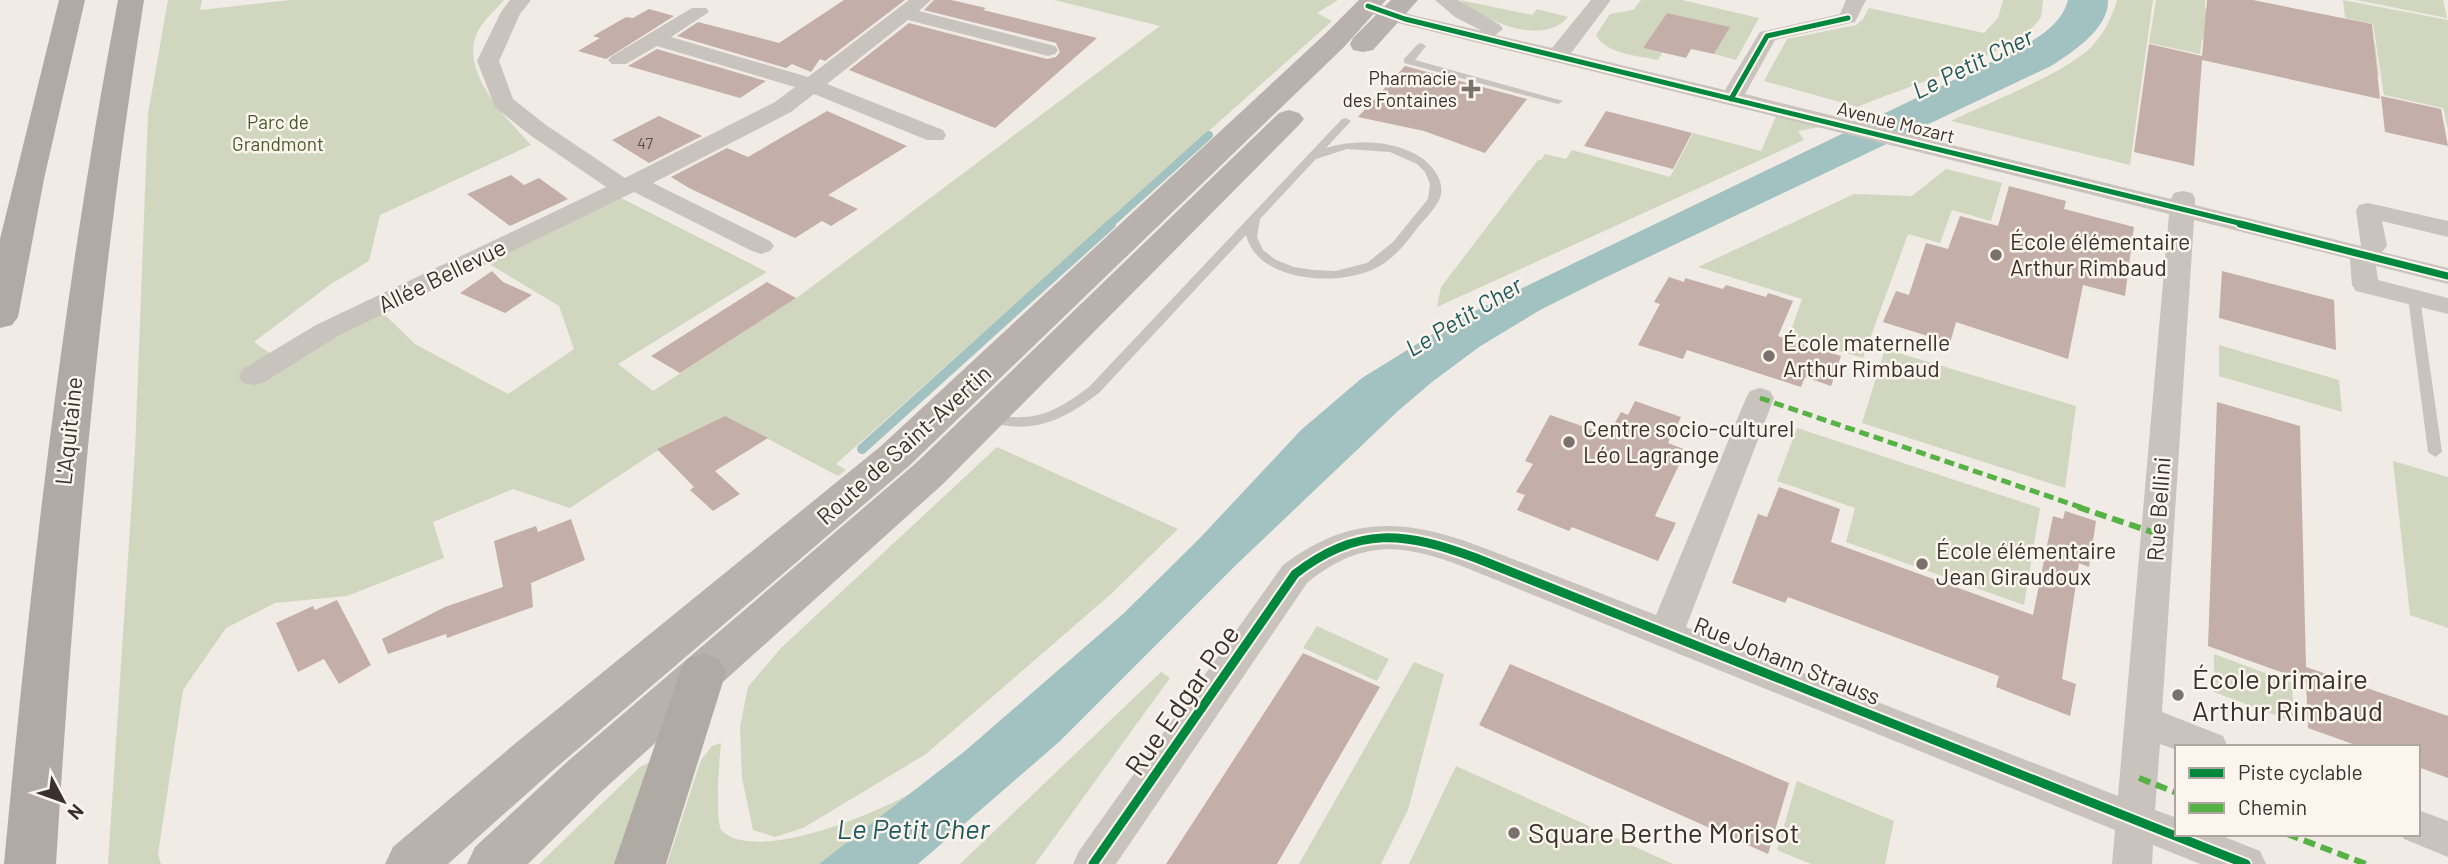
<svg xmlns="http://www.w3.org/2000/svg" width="2448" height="864" font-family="Barlow,sans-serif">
<rect width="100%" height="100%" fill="#f0ebe5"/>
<!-- green -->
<path fill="#d1d6bf" d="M168,0H202L200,10L291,0H504C496,9 485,19 479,29C456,69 507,119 531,145L380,215L369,261L331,284L254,342L284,363L383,313L415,344L508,394L574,349L559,306L486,262L619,197L767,272L618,364L653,391L802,294L1160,26L1054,0H1338L1317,13L1332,21L836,464L846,470L838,476L725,416L666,445L570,508L513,489L433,522L444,558L347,596L275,603L226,628L183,690L158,854L161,864H108L135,451L148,114Z
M1460,0L1532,15L1537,9L1568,17C1543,47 1483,21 1460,0Z
M1641,0H1682L1759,18L1736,60L1714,54L1729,27L1667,13L1643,48L1662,53L1658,60C1639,56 1605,54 1596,35L1610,14L1633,10Z
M2003,0H2043L2041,17C2019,54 1900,88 1858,107L1764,81L1787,39L1856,25L1863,19L1869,8L1984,33L1998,18Z
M2117,0H2153L2130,165L1951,121C1992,101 2052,79 2087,51C2102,38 2112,18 2117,0Z
M2156,0H2205V9L2375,44L2379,76L2202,39L2200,54L2149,43Z
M2343,0L2448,20V129L2443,108L2384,95L2373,24L2345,18Z
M2356,0H2443L2447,18Z
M1777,114L1825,126L1798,131L1804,140L1437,307L1441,287L1538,160H1541L1545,154L1566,159L1572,150L1670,177L1693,133L1761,151Z
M1946,169L2002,183L1991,221L1952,210L1940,243L1908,234L1863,358L1789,336L1802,299L1698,267L1854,194L1912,196Z
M2219,345L2339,380L2342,412L2219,376Z
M1885,349L2076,406L2065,488L1862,423Z
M1797,428L2040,508L2024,605L1846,542L1855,508L1777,481Z
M997,447L1178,529L1111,594L926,754L803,828L775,837L753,830L742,778L740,727L748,687L781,648Z
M2393,461L2448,477V628L2410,615Z
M1317,626L1389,659L1377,681L1303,648Z
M2214,654L2292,683L2294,722L2214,692Z
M1414,662L1444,674L1408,810L1381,864H1299Z
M1161,672L1170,678L1035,864H960Z
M721,743C719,762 715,814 721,830C754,864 871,816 913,792L819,864H667L701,760L712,746Z
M650,762L623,864H539L640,767Z
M1456,766L1673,864H1409Z
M1797,781L1894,821L1885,864H1811L1777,850Z"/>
<!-- water -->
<path fill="#a1c2c1" d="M2068,0H2108C2109,29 2072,52 2051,66L1598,281L1540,310L1479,347L1432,382L1398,411L1237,564L1059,742L918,864H819L965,751L1123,614L1200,538L1301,430L1362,378L1454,321L2022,47C2042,35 2062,23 2068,0Z"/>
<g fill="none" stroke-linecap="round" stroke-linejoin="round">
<!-- stream-far1 -->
<path stroke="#a1c2c1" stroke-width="8" d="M1109,225L1209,135"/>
<!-- stream -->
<path stroke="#a1c2c1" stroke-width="10" d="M862,449L1111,224"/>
</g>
<!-- building -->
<path fill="#c3afa7" d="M844,0H905L825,61L820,59L811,72L792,64L786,68L677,36L698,22L779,43Z
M934,0H951L986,8L983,10L1097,38L995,128L849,70L909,23L1047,59L1056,57L1060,52L1056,43L924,10Z
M2207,0H2253L2372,24L2380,99L2202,60L2194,166L2134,152L2149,44L2202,56Z
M649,9L674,16L606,59L578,51L600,38L593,36L626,17L633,18Z
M1667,13L1730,27L1714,54L1691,49L1686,58L1643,48Z
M657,49L766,81L740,98L628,66Z
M1405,66L1527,99L1485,153L1424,131L1358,117Z
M2381,96L2441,109L2448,146L2385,132Z
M827,111L907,146L828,195L858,209L831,226L822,221L795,238L689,188L671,177L727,148L748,157Z
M1606,111L1669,127L1692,133L1673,169L1584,146Z
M659,116L702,136L649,163L612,140Z
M511,175L524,185L539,178L568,199L510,226L467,194Z
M2009,186L2066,201L2064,209L2134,227L2125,296L2083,285L2068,359L1956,322L1950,343L1883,322L1896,291L1909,295L1926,243L1948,249L1960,216L1998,226Z
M492,271L503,282L532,295L505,313L460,293Z
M2222,271L2334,300L2336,350L2219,318Z
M1669,277L1684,282L1685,278L1723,289L1726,285L1766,297L1768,293L1793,301L1778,336L1841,356L1831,386L1805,377L1801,387L1687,350L1683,359L1638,345L1660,304L1654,302Z
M767,282L796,298L680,373L651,356Z
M1635,401L1681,417L1668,443L1686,450L1655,516L1676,523L1658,561L1572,527L1569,531L1517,510L1525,495L1516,492L1533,464L1525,461L1550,415L1608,435L1621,412L1628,415Z
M2217,402L2300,426L2306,667L2448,716V778L2418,767V747H2361L2308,728L2306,681L2208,646Z
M725,416L768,438L715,471L740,494L713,511L690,490L694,487L657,449Z
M1779,487L1840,509L1831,542L2033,615L2053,516L2063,519L2065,511L2096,521L2089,567L2079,563L2062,679L2076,684L2070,716L1996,687L1999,676L1788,597L1785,603L1732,583L1758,514L1767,517Z
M571,519L585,560L531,583L533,607L447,638L446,634L388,654L382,639L445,607L503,587L494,541L536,526L538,532Z
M337,600L371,665L339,684L324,659L298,672L276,623L313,606L315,610Z
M1303,653L1380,687L1277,864H1166Z
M1510,664L1789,783L1768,854L1479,725Z"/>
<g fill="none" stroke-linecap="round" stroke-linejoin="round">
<!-- lane -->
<path fill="#c9c3be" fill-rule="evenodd" d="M1421,43L1426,46L1415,60L1563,101L1558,104L1404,63V59L1418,44Z
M1346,118L1351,121L1326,148C1355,139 1389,140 1415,154C1431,162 1449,183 1438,202C1433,211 1425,219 1418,227C1407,242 1394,259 1376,268C1339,287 1258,283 1246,235L1099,393C1060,422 1033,435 984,421L982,418L984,415L989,413C1033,424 1054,413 1089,387L1342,119ZM1347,149L1390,152L1417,164L1425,172L1430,184L1428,199L1393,242L1367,263L1335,271L1313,270L1294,267L1276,260L1263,250L1257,237L1260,219L1316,159Z
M2414,294L2420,298L2442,452L2435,457L2428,452L2408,298Z"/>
<!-- street -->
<path fill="#c9c3be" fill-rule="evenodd" d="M510,0H531L520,14L499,61L513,99L546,125L625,178L775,102L795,87L657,46L626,64H612L608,60L612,56L692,8H706L709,12L671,37L808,77L909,0H931L919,11L1055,46L1058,50L1055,54L1048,56L908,20L827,84L943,130L946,135L943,140H927L814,94L791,112L653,183L770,241L774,246L770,251L761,254L752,251L634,192L336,337L263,383L253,385L243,383L239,376L243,369L316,325L606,187L530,135L495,107L477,61L501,12Z
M1368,0L1412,15L1482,31L1455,17L1435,0H1458L1500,25L1503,29L1495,35L1552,48L1591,0H1611L1571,53L1725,90L1760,32L1840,14L1846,0H1866L1855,22L1775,40L1745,94L2171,199L2174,193L2183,191L2192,193L2195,198V205L2361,246L2356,210L2359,205L2368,203L2448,221V237L2382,221L2387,246L2382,252L2448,268V284L2376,266L2378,280L2448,298V314L2356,291L2352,285L2350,259L2194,220L2162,712L2223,736L2228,747H2177V750L2160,744L2155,810L2177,818V834H2217L2260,851L2266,864H2200L2153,845L2152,864H2112L2115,830L1464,567C1401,543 1362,539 1307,583L1116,864H1073L1079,851L1283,565C1370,499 1436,529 1526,564C1569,581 1613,598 1656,615L1746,398L1750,391L1760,388L1770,391L1774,398L1686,627L2118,796L2169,214L1398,23L1361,10L1358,6L1361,2Z
M2418,810L2448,821V857L2404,839L2402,834H2418Z"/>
<!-- primary -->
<path fill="#b8b1ad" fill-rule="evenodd" d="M1359,0H1386L1344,47L909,466L551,772L448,864H385L393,847L517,742L881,446L1324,35Z
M1391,0H1418L1373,50L1363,52L1353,50L1350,44L1353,38Z
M1289,110L1299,113L1304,119L1299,125L944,483L602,791L528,864H467L475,847L568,761L916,463L1279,113Z"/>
<!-- highway -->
<path fill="#afaaa4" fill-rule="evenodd" d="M59,0H85L44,179L18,317L12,325L0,328V239Z
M118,0H144C98,287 74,575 56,864H4C31,574 64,286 118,0Z
M703,653L719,659L726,672L666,864H614L680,672L687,659Z"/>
<!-- quiet-far1 -->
<path stroke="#57b246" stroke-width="5" stroke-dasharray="10 5" stroke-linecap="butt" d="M1760,398L2083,508"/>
<!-- quiet -->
<path stroke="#57b246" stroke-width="6" stroke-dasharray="12 6" stroke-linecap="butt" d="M2078,507L2158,534
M2139,778L2177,793
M2287,834L2366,864"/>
<!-- cycleway-far2 casing -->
<g stroke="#fbf5ee" stroke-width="9">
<path id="cycleway-far2" d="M1368,6L1405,19L2247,225
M1731,99L1767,36L1848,18"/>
</g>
<!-- cycleway-far1 casing -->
<g stroke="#fbf5ee" stroke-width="11">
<path id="cycleway-far1" d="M2240,224L2448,276"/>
</g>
<!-- cycleway casing -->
<g stroke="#fbf5ee" stroke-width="13">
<path id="cycleway" d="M1093,864L1295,574C1358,525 1405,532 1476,558L2246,864"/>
</g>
<!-- cycleway-far2 -->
<use href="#cycleway-far2" stroke="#00873e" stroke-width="5"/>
<!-- cycleway-far1 -->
<use href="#cycleway-far1" stroke="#00873e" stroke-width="7"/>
<!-- cycleway -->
<use href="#cycleway" stroke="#00873e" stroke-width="9"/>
</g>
<!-- markers -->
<g fill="#7a716c" stroke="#fbf5ee" stroke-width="2.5">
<path d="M1467.5 78.5h7v7h7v7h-7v7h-7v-7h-7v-7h7z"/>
<circle cx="1996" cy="255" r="7"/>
<circle cx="1769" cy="356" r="7"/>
<circle cx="1569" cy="442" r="7"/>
<circle cx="1922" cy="564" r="7"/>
<circle cx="2178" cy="695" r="7"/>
<circle cx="1514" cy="833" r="7"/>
</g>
<g text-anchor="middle" stroke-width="5" stroke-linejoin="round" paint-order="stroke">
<!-- far-number labels -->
<g font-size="16" fill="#5d504a">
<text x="645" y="149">47</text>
</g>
<!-- far-poi labels -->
<g font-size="19" fill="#3b302b" stroke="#fbf5ee" text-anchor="end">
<text x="1457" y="85">Pharmacie<tspan x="1457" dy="22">des Fontaines</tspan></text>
</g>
<!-- far-park labels -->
<g font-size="19" fill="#4a5a2e" stroke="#fbf5ee">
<text x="278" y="129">Parc de<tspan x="278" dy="22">Grandmont</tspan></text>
</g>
<!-- far-street labels -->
<g font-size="19" fill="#3b302b" stroke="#fbf5ee">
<text transform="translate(1896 122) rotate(14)" y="7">Avenue Mozart</text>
</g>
<!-- poi labels -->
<g font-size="23" fill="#3b302b" stroke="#fbf5ee" text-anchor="start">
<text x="2010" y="250">École élémentaire<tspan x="2010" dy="26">Arthur Rimbaud</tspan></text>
<text x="1783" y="351">École maternelle<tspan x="1783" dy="26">Arthur Rimbaud</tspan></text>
<text x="1583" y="437">Centre socio-culturel<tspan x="1583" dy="26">Léo Lagrange</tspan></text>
<text x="1936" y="559">École élémentaire<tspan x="1936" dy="26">Jean Giraudoux</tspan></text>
</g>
<!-- street labels -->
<g font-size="23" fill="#3b302b" stroke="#fbf5ee">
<text transform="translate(442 276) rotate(-26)" y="8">Allée Bellevue</text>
<text transform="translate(69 431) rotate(-84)" y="8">L'Aquitaine</text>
<text transform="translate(904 445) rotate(-42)" y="8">Route de Saint-Avertin</text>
<text transform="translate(2159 509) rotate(-86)" y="8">Rue Bellini</text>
<text transform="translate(1787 661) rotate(22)" y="8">Rue Johann Strauss</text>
</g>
<!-- water labels -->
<g font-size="24" font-style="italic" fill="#1f5a5e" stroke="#fbf5ee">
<text transform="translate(1973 64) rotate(-26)" y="8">Le Petit Cher</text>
<text transform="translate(1464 317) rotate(-31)" y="8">Le Petit Cher</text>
</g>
<!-- near-poi labels -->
<g font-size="28" fill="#3b302b" stroke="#fbf5ee" text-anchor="start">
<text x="2192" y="689">École primaire<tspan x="2192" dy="32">Arthur Rimbaud</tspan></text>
<text x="1528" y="843">Square Berthe Morisot</text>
</g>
<!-- near-street labels -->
<g font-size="28" fill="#3b302b" stroke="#fbf5ee">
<text transform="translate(1182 700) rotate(-55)" y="10">Rue Edgar Poe</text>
</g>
<!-- near-water labels -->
<g font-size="28" font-style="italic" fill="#1f5a5e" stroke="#fbf5ee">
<text x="913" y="839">Le Petit Cher</text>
</g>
</g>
<!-- legend -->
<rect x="2175" y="745" width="245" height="91" fill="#fbf5ee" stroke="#aea6a0" stroke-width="2"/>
<rect x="2189" y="768" width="35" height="10" fill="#00873e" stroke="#aea6a0" stroke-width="2"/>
<text x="2238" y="780" font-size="21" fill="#3b302b">Piste cyclable</text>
<rect x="2189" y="803" width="35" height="10" fill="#57b246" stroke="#aea6a0" stroke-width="2"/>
<text x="2238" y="815" font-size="21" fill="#3b302b">Chemin</text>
<!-- north arrow -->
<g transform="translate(63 801) rotate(131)" stroke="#fbf5ee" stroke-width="5" paint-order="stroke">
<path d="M0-5L12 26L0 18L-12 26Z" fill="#3b302b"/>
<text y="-10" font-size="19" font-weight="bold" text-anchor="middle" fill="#3b302b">N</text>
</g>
</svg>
